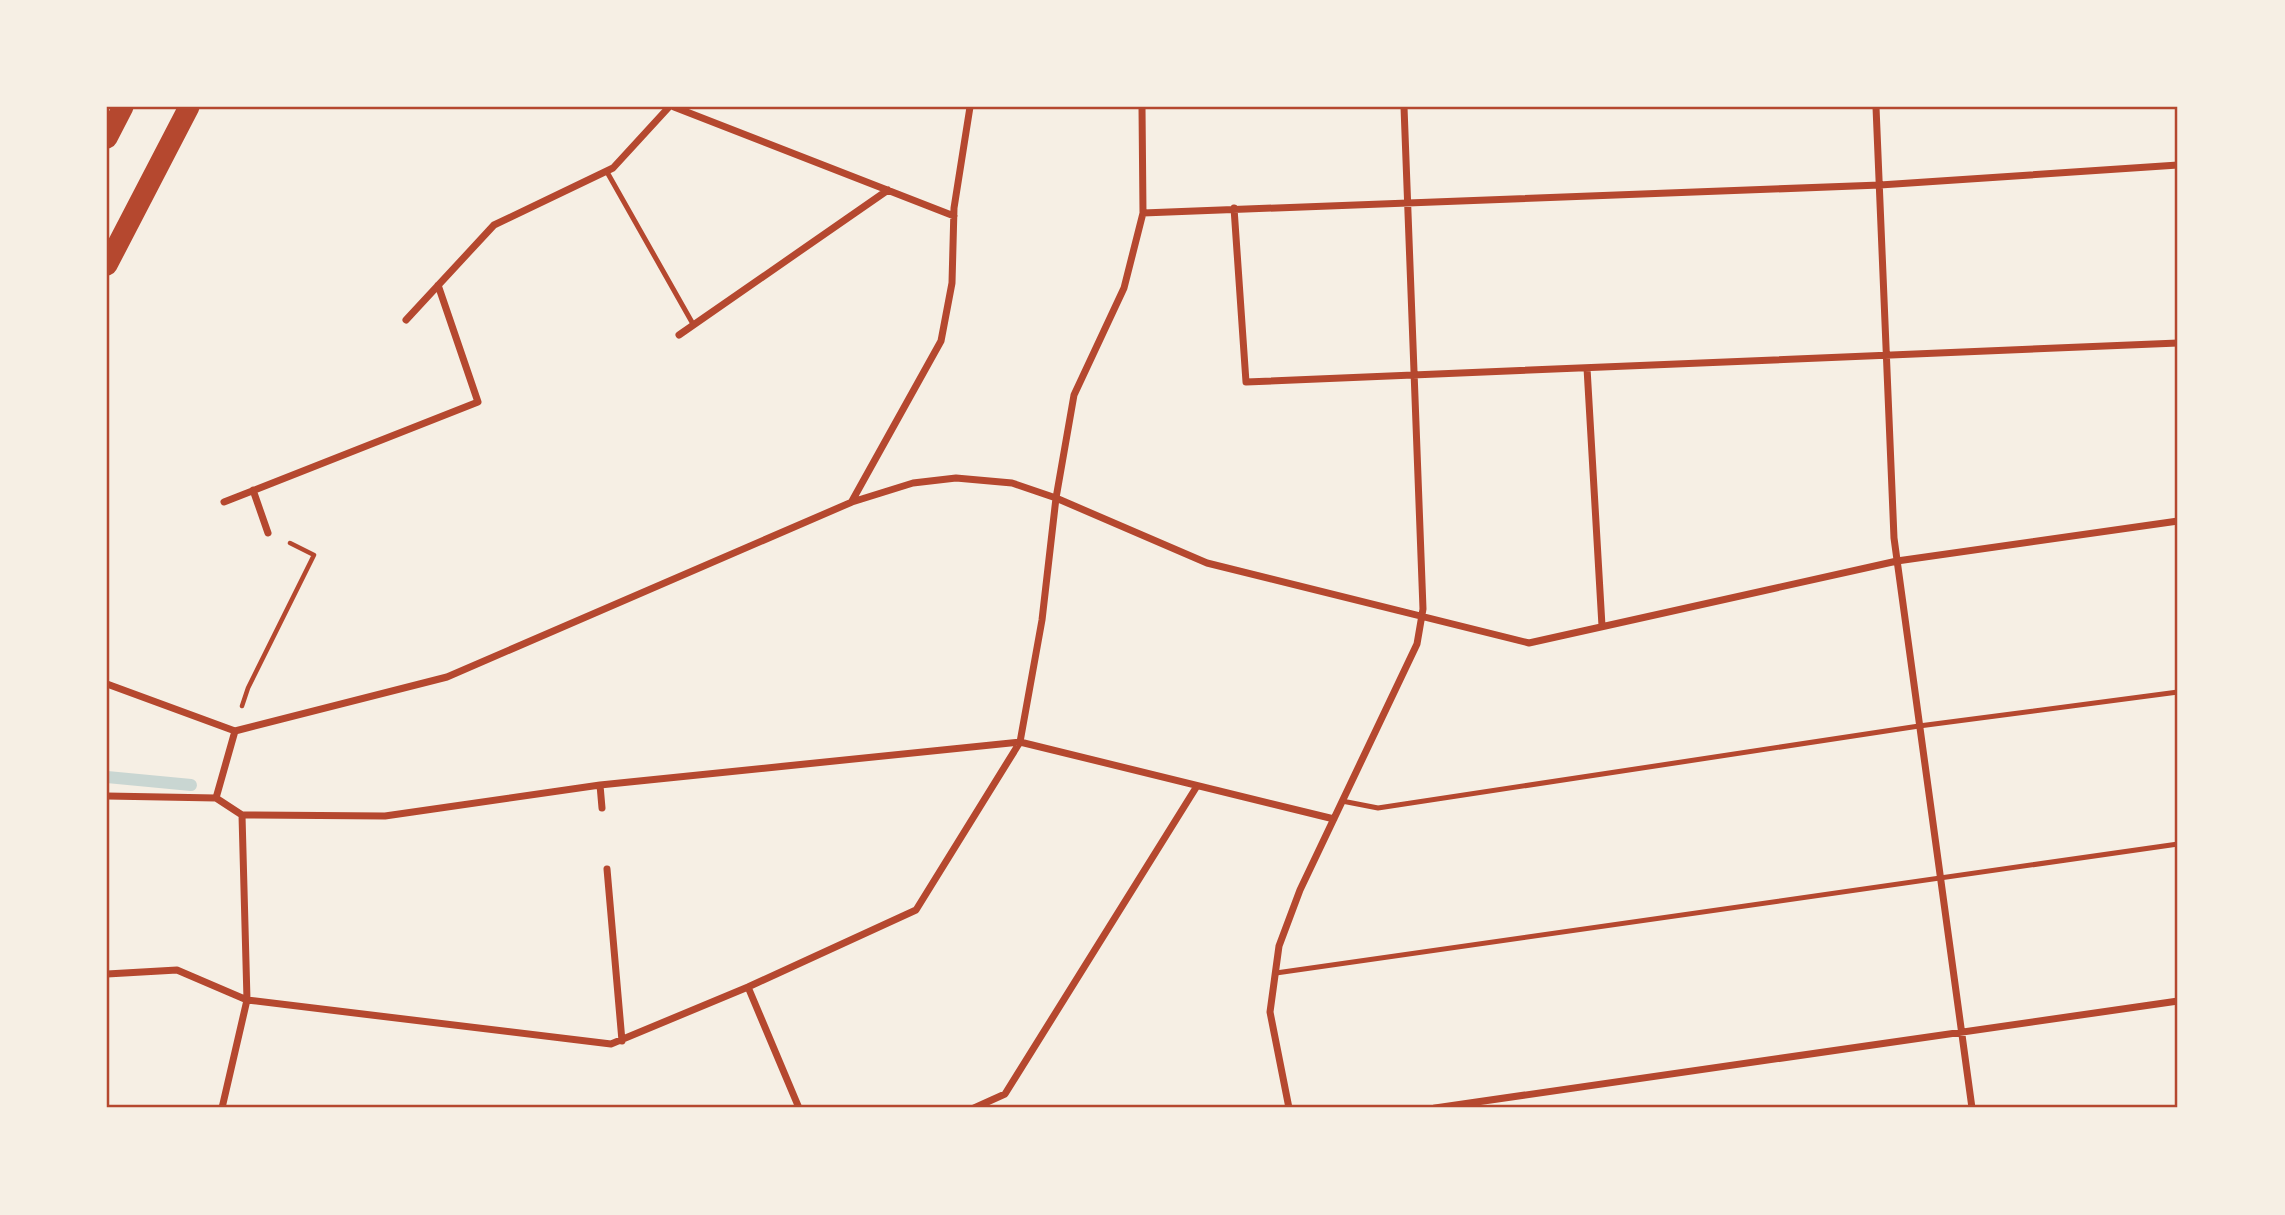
<svg xmlns="http://www.w3.org/2000/svg" width="2285" height="1215" font-family="'Golos Text',sans-serif">
<rect width="100%" height="100%" fill="#f6efe4"/>
<g fill="none" stroke-linecap="round" stroke-linejoin="round">
<!-- stream -->
<path stroke="#c9d6d2" stroke-width="12" d="M107,777L191,785"/>
<!-- path -->
<path stroke="#b5482f" stroke-width="4.5" d="M242,706L248,688L314,555L290,543"/>
<!-- service -->
<path stroke="#b5482f" stroke-width="5" d="M607,172L693,324
M1342,801L1378,808L1919,726L2178,692
M1276,973L2178,844"/>
<!-- minor -->
<path stroke="#b5482f" stroke-width="7" d="M674,107L954,216
M1876,107L1894,538L1972,1108
M1234,208L1246,382L2178,343
M1143,213L1880,185L2178,165
M406,320L494,225L613,168L669,107
M679,335L888,190
M1587,368L1602,626
M253,490L268,533
M852,501L941,341L952,283L954,208L970,107
M224,502L478,402L438,285
M107,684L235,731L447,677L852,502L913,483L956,478L1012,483L1056,498L1207,563L1529,643L1897,561L2178,521
M600,785L602,808
M107,796L216,798
M242,815L385,816L600,785L1020,742L1334,819
M607,869L622,1041
M107,974L177,970L247,1000L611,1044L748,987L916,910L1020,742L1042,620L1056,498L1074,395L1124,288L1143,213L1142,107
M748,987L799,1108
M222,1108L247,1000L242,815L216,798L235,731
M974,1108L1005,1094L1197,786
M1289,1108L1270,1012L1279,946L1300,890L1417,644L1423,609L1404,107
M1435,1108L2178,1001"/>
<!-- motorway -->
<path stroke="#b5482f" stroke-width="21" d="M107,138L123,107
M107,265L189,107"/>
</g>
<!-- border -->
<rect width="2285" height="1215" fill="none" stroke="#f6efe4" stroke-width="217"/>
<rect x="108" y="108" width="2068" height="998" fill="none" stroke="#b5482f" stroke-width="2.5"/>
</svg>
